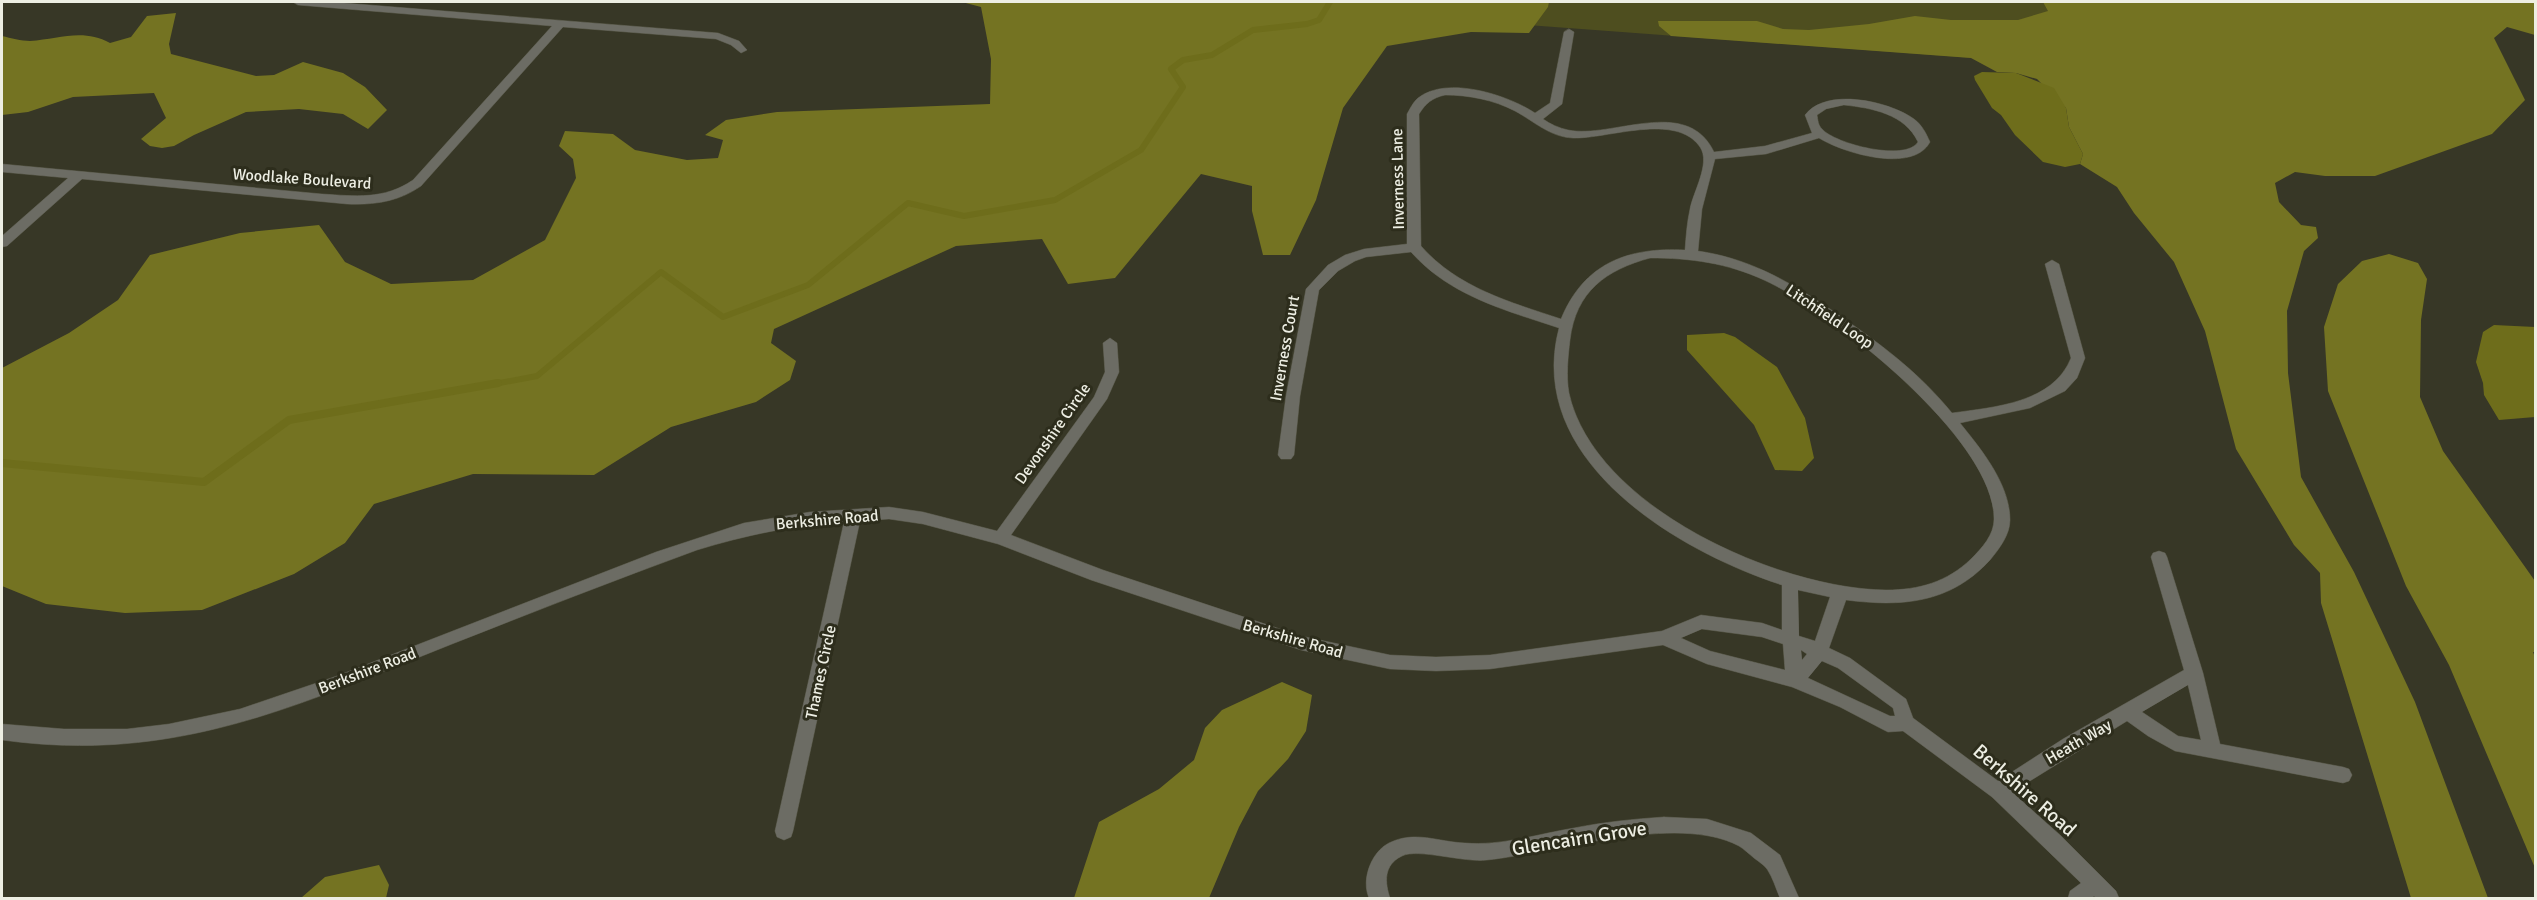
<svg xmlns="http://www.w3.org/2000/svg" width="2537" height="900" font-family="Signika,sans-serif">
<rect width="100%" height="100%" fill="#373726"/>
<!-- green -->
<path fill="#4e4e1f" d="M1225,2H2103L2135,70L1326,10Z"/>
<!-- forest -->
<path fill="#747322" d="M962,2H1549L1548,7L1529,33L1471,32L1387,46L1343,108L1316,200L1290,255H1263L1252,211V186L1201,174L1115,278L1068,284L1042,239L956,246L774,329L771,343L796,361L790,380L756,402L671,427L594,475L473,474L374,504L345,543L294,574L202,610L125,613L46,604L2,586V368L69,333L118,300L150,255L240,233L319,225L345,262L391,284L473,280L545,240L576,178L573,159L559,146L565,131L613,134L635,150L687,160L718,158L723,140L705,135L726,120L777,112L990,104L991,59L981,7Z
M2043,2H2535V35L2507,27L2494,38L2525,100L2492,134L2375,176H2325L2295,172L2275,183L2279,202L2301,225L2316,227L2318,238L2304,251L2287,311L2288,373L2301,477L2354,572L2415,702L2488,898H2411L2321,603L2320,573L2294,545L2236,449L2205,331L2174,262L2134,213L2117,187L2080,164L2083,154L2069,127L2066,108L2037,79L2016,73L1997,72L1971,58L1671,36L1659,26L1658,21H1757L1783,29L1809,30L1869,24L1915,16L1951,20H2018L2048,11Z
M176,13L169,44L171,54L256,76L274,75L303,62L343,73L365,87L387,110L368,129L343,114L299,109L246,112L194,135L174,146L162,148L150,146L141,139L166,118L154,93L73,97L28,112L2,115V36C11,38 21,41 30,41C59,39 83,28 110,43L131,37L147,16Z
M2389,254L2418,263L2427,279L2421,320L2420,397L2443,451L2535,581V652H2533L2536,660L2535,868L2449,665L2406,586L2328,391L2324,327L2338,284L2362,261Z
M1282,682L1312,695L1306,731L1288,759L1258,791L1239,827L1209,898H1074L1099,822L1159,789L1194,760L1205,728L1222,710Z
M379,865L389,885L386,898H301L325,877Z"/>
<!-- water -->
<path fill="#6e6d1b" d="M1982,72L2016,73L2054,88L2066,108L2069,127L2083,154L2080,164L2065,167L2043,162L2015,135L2001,115L1992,108L1975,80L1974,76Z
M2494,325L2535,327V417L2499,420L2484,395L2483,383L2476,362L2483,332Z
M1724,333L1735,337L1777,367L1805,418L1814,458L1802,471L1775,470L1754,425L1687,350V335Z"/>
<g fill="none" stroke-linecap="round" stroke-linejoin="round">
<!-- stream-far1 -->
<path stroke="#6e6d1b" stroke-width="6" d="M489,385L537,376L661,272L723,317L808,285L908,203L964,216L1055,200L1141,150L1183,87L1171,69L1183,60L1212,55L1253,30L1307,24L1319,20L1330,2"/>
<!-- stream -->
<path stroke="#6e6d1b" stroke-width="8" d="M2,463L204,482L289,420L498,383"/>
<!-- minor casing -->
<g stroke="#545444" stroke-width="1">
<path id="minor" d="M293,2H332L718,33L739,41L747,50L741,53L731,45L716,39L563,27L421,186C398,202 374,205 347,204L82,179L7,246L2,247V236L68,178L2,172V164L322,194C355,196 384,200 413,180L552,26L298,5Z
M1569,29L1574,32L1562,104L1543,119C1550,124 1559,128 1568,130C1612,139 1687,95 1714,152L1765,146L1812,133L1805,115C1826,87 1889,101 1914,119C1922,125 1926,133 1930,142C1913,174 1843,153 1819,138L1766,154L1715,159L1702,209L1698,251C1755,259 1800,288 1846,320C1887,349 1920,374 1952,413C1995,407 2053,403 2071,358L2045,264L2052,260L2059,264L2085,358L2077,378L2065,391L2030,408L1960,423C1981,449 2010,484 2010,520C2010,535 1999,549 1990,560C1950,604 1901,607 1846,600L1829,648L1850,658L1906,699L1913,718L1998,781L2063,739L2184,670L2151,557L2153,553L2159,551L2165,553L2167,557L2203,673L2220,744L2343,767L2349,769L2352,775L2349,781L2343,783L2175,751L2148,736L2127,721L2012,792L2060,835L2116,891L2119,898H2096L2094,896L2092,898H2068L2070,891L2081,883L1992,797L1903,731L1888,732L1882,729L1840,707L1792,687L1707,664L1663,645L1490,669L1436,671L1390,669L1301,650L1091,580L998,544L923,524L889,519L860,521L793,831L791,837L784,840L777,837L775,831L844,522C794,525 746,535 697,550C615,580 533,612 452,644C296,706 175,764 2,740V724L64,729H127L169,724L240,709L337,676L656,552L744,523L810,512L889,507L923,512L997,531L1094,397L1105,372L1103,343L1110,338L1117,343L1119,372L1107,399L1011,535L1103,570L1301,636L1390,655L1436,657L1490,655L1662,631L1701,615L1762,623L1782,630V585C1677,551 1524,460 1559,328C1505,310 1450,296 1411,252L1366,257L1355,261L1338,271L1319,290L1300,396L1294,455L1291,459H1281L1278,455L1286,396L1306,289L1328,265L1345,255L1364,249L1407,244V114C1410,109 1413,102 1418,98C1447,75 1508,95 1535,113L1550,103L1564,32ZM1445,95C1469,95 1494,100 1515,111C1535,122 1550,137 1573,138C1608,139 1676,112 1700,147C1711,163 1693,192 1690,209C1687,222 1686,236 1685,250C1628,247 1584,263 1561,319C1510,302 1458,288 1421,246L1419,114C1426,103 1432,98 1445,95ZM1844,105C1872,108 1905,114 1918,142C1906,162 1835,144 1822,129C1818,125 1818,120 1817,115L1826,109ZM1650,258C1691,258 1727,263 1764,280C1832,311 1995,440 1994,519C1994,535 1982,548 1971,559C1947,582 1919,590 1886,590C1779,589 1594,507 1569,393C1566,376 1568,357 1570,340C1576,291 1606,270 1650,258ZM1798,590L1830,597L1815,641L1799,636ZM1702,629L1762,637L1783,644L1785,670L1710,651L1681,638ZM1801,650L1807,654L1802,660ZM1822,661L1838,668L1893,708L1895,716H1890L1808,678ZM2188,685L2201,740L2178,736L2142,712Z
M1664,817L1707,819L1751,833L1780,855L1799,898H1780C1776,889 1773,878 1767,869C1764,865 1758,861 1754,858C1749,854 1744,849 1739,846C1677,813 1555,853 1487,860C1464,863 1418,848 1402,856C1383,865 1385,883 1390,898H1369C1361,880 1371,852 1389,843C1415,830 1438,842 1465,843C1501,846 1538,834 1574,828C1604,822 1634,819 1664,817Z"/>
</g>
<!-- minor -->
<use href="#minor" fill="#6c6c64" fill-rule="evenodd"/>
</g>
<g text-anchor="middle" stroke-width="6" stroke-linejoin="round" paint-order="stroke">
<!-- street labels -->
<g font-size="16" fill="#edeee3" stroke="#2d2d1c">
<text transform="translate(302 178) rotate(4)" y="6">Woodlake Boulevard</text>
<text transform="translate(1397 179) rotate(-91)" y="6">Inverness Lane</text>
<text transform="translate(1830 316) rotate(34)" y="6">Litchfield Loop</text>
<text transform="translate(1284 348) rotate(-80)" y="6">Inverness Court</text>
<text transform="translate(1052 433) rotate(-55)" y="6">Devonshire Circle</text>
<text transform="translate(827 519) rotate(-5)" y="6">Berkshire Road</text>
<text transform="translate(1293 638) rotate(16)" y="6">Berkshire Road</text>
<text transform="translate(367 670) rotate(-21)" y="6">Berkshire Road</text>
<text transform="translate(820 672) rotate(-78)" y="6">Thames Circle</text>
<text transform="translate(2078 741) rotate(-30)" y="6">Heath Way</text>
</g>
<!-- near-street labels -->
<g font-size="20" fill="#edeee3" stroke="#2d2d1c">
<text transform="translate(2025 790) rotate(41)" y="7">Berkshire Road</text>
<text transform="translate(1579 838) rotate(-9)" y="7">Glencairn Grove</text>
</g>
</g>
<!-- border -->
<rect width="2537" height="900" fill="none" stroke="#edeee3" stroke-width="6"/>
</svg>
